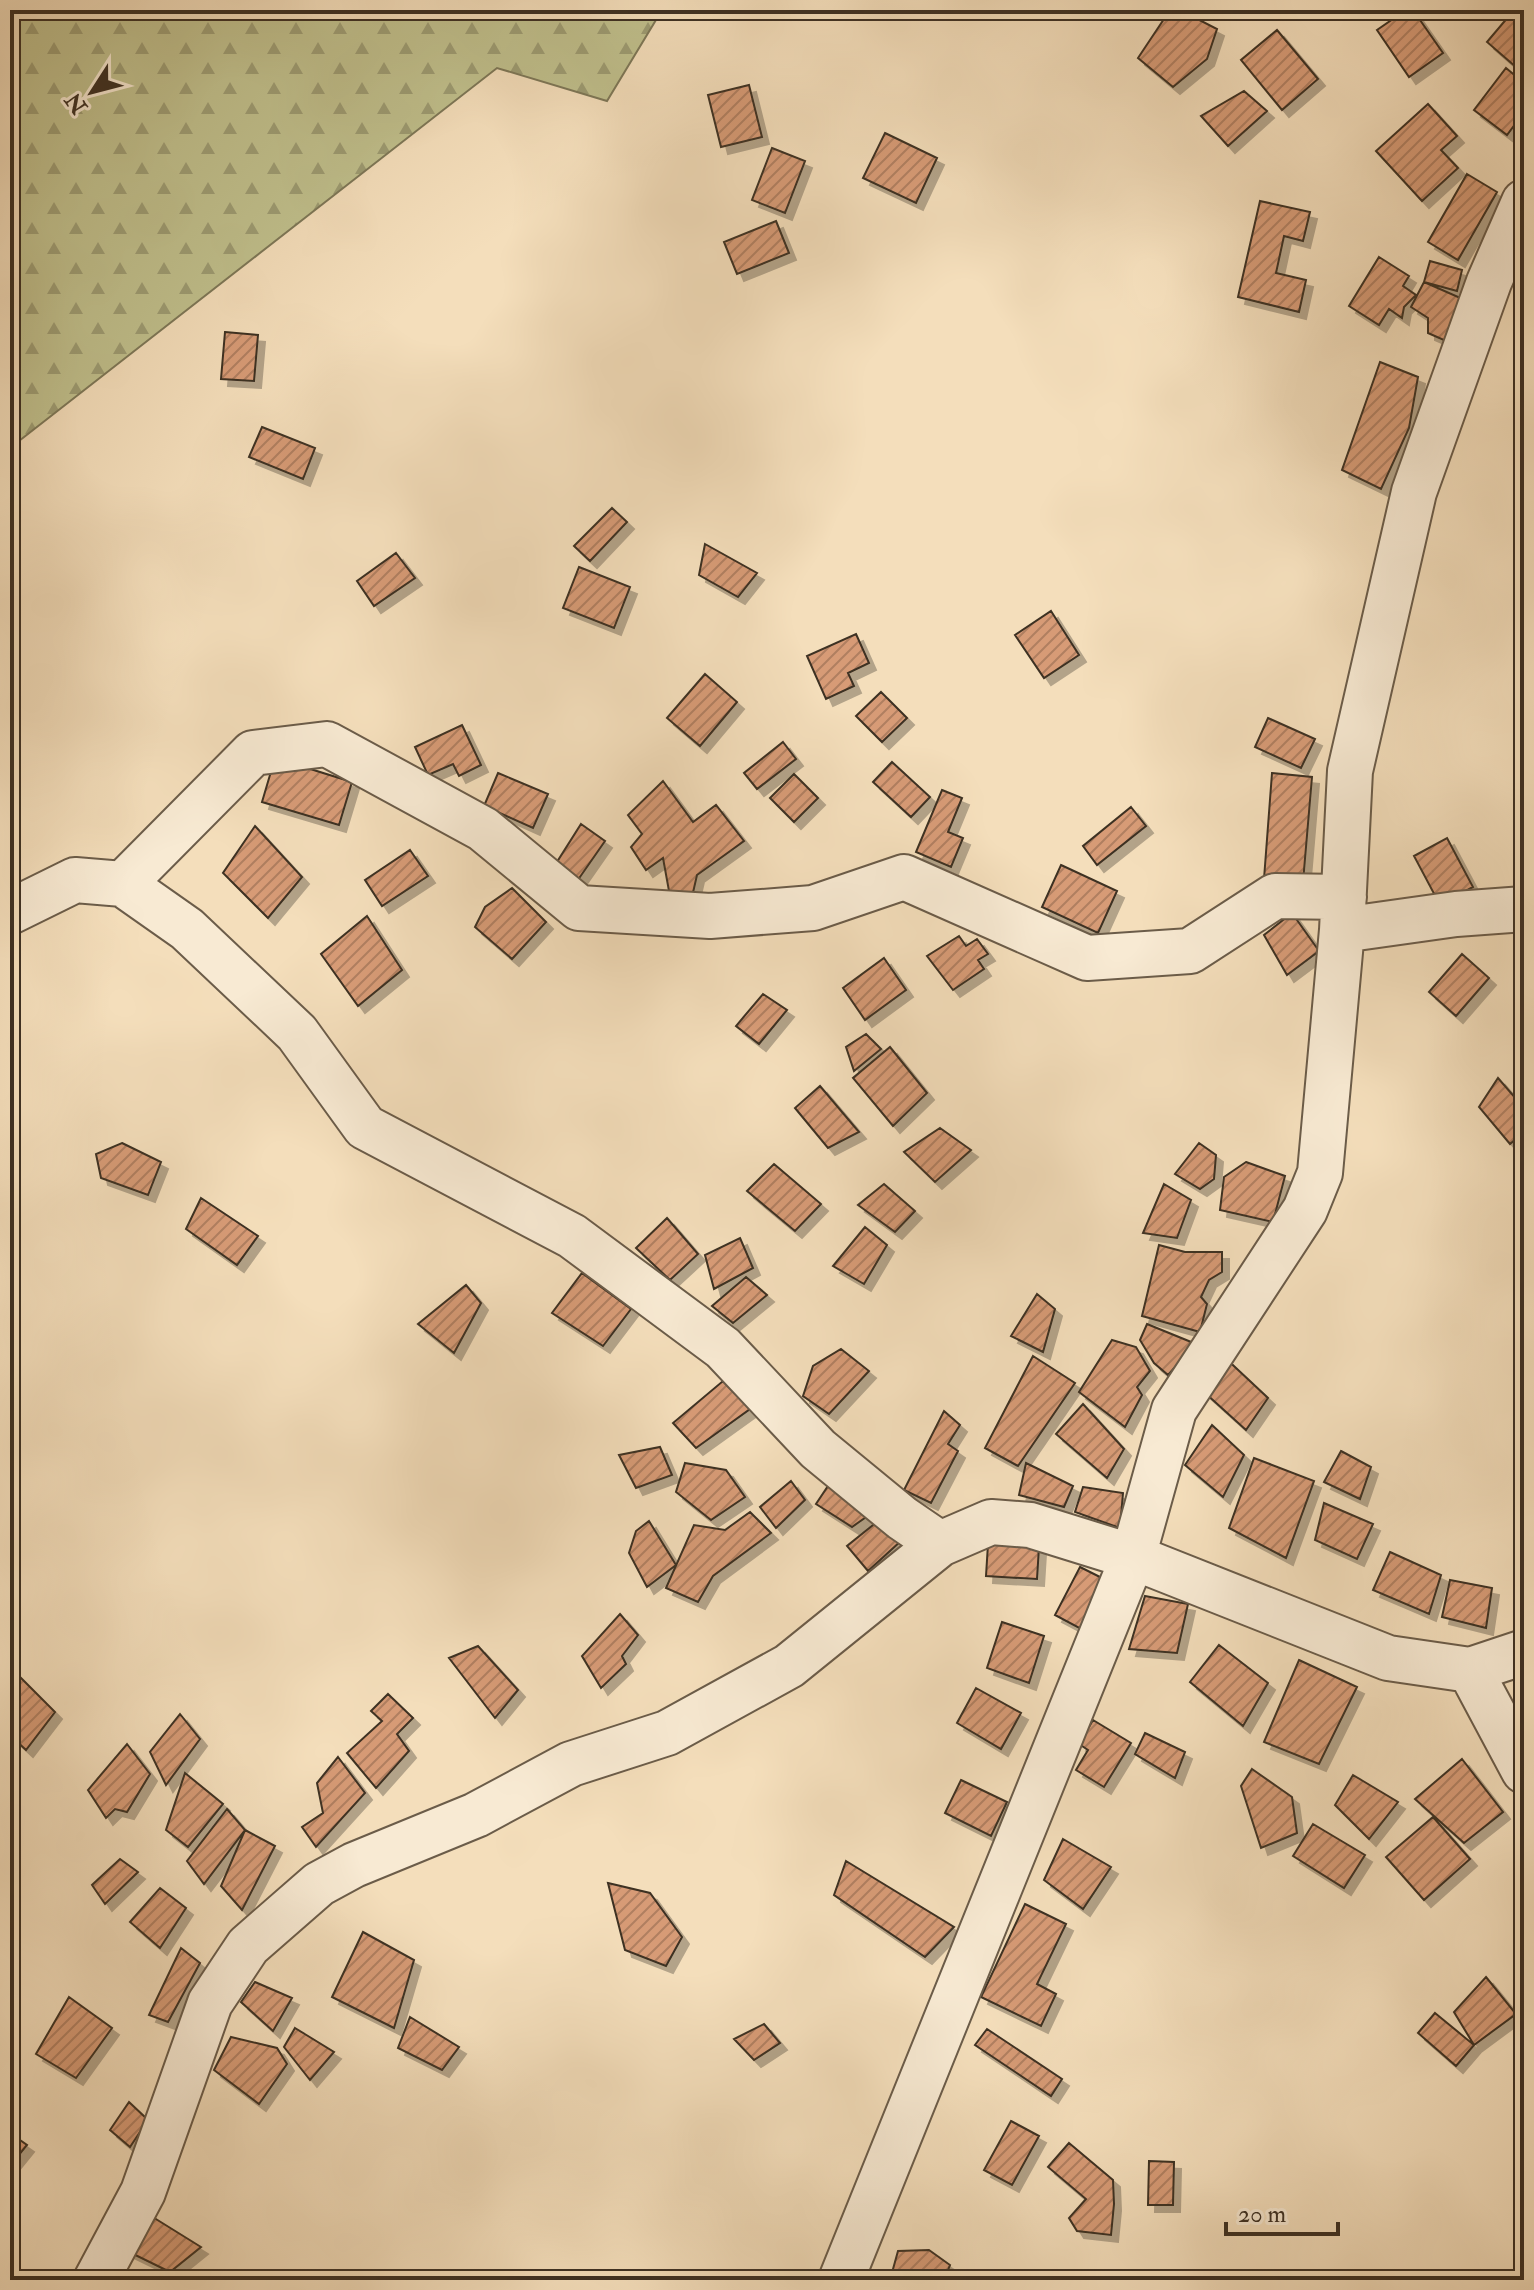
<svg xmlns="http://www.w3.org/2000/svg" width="1534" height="2290" font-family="'IM FELL Double Pica',serif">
<defs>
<pattern id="forest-firs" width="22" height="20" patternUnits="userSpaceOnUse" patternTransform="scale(2)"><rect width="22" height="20" fill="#c0c08d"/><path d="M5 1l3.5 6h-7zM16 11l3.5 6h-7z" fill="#9d9c73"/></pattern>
<pattern id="building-hatch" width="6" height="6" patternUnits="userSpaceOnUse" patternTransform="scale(2)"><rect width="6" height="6" fill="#d79b76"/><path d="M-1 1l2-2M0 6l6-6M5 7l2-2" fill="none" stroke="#b07f60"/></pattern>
<filter id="shadow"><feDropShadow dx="7" dy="7" stdDeviation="0" flood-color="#0004"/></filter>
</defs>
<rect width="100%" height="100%" fill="#f4debb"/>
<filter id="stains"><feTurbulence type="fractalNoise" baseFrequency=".0025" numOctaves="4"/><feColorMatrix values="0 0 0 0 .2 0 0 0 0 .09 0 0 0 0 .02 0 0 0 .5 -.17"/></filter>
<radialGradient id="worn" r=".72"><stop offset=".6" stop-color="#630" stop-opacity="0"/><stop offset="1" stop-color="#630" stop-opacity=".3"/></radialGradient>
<!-- forest -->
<path fill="url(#forest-firs)" stroke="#7e7858" stroke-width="2" d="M10,10H662L607,101L497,68L10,448Z"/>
<!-- building -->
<path fill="url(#building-hatch)" stroke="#3d3023" stroke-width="2" filter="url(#shadow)" d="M1170,10H1180L1217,29L1207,59L1173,87L1138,58Z
M1406,10H1413L1443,53L1409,77L1377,30Z
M1514,10H1524V74L1487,42Z
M1277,30L1318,79L1282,110L1241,60Z
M1506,68L1524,83V130L1516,123L1507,135L1474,110Z
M749,85L762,137L721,147L708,95Z
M1244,91L1267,111L1228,146L1201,116Z
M1428,104L1457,136L1441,150L1458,168L1422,201L1376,151Z
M885,133L937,158L916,203L863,178Z
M772,148L805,161L785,213L752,200Z
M1467,174L1497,192L1458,260L1428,242Z
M1260,201L1310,212L1303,241L1284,236L1276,273L1306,280L1299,312L1238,297Z
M776,221L789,253L737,274L724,242Z
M1379,257L1409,276L1403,286L1416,295L1404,307L1402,318L1389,309L1379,325L1349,306Z
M1430,261L1462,270L1457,291L1424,282Z
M1424,282L1465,300L1446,341L1428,333V318L1411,307Z
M225,332L258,335L254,381L221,379Z
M1380,362L1418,377L1409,428L1381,489L1342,470Z
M262,427L315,448L303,479L249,457Z
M612,508L627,522L590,561L574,546Z
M705,544L757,573L738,597L699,575Z
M396,553L415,578L374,606L357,581Z
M579,567L630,587L614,628L563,608Z
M1051,611L1079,655L1044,678L1015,635Z
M856,634L869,663L848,673L854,686L826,699L807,656Z
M705,674L737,702L700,746L667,718Z
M881,692L907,718L882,742L856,716Z
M1268,718L1315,739L1301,768L1255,747Z
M462,725L481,765L459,776L453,764L428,775L415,747Z
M783,742L796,759L757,789L744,773Z
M275,758L352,782L339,825L262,802Z
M892,762L930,797L911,817L873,782Z
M498,773L548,794L533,828L484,806Z
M1272,773L1312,777L1303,882L1264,879Z
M794,774L818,798L794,822L770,798Z
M663,781L693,822L716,805L744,841L697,875L692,897L669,891L663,858L646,870L631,847L642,834L628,815Z
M942,790L962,798L948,832L963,838L951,867L916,852Z
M1131,807L1146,826L1097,865L1083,846Z
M581,824L605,841L573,887L550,873Z
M255,826L302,877L268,918L223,873Z
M1447,838L1473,887L1440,905L1414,856Z
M410,850L428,876L382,906L365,880Z
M1061,865L1117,891L1098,933L1042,907Z
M512,888L546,922L512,959L475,927L485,907Z
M1292,913L1319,951L1287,975L1264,935Z
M367,916L402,970L358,1006L321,954Z
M959,936L966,946L977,939L988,954L978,960L984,969L953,990L927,956Z
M1462,954L1489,978L1456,1016L1429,992Z
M884,958L906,990L865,1020L843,988Z
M763,994L787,1010L759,1044L736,1026Z
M866,1034L881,1049L854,1071L846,1047Z
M890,1047L927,1093L893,1126L853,1078Z
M1498,1078L1524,1108V1132L1510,1144L1479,1107Z
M820,1086L859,1132L828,1148L795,1108Z
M940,1128L971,1150L935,1182L904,1152Z
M122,1143L161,1162L148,1195L101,1178L96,1154Z
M1199,1143L1216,1155L1214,1179L1200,1189L1175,1174Z
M1246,1162L1285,1176L1273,1222L1220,1210L1224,1177Z
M774,1164L821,1204L795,1231L747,1191Z
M884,1184L915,1211L895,1232L858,1205Z
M1164,1184L1191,1200L1177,1238L1143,1233Z
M201,1198L258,1236L237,1265L186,1229Z
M667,1218L698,1254L670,1280L636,1248Z
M865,1227L887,1245L864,1284L833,1266Z
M740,1238L753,1268L714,1289L705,1255Z
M1159,1245L1185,1252H1222V1272L1209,1280L1201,1297L1207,1304L1200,1332L1142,1316Z
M582,1273L631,1309L603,1346L552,1313Z
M746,1277L767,1295L733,1323L712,1306Z
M466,1285L481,1303L454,1353L418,1324Z
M1037,1294L1055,1309L1043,1352L1011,1336Z
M1147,1324L1196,1344L1168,1375L1154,1363L1140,1340Z
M1112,1340L1136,1347L1150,1371L1137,1387L1142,1395L1125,1427L1079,1392Z
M841,1349L869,1371L829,1414L803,1396L813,1366Z
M1220,1353L1268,1398L1246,1430L1204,1392Z
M1033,1356L1075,1383L1018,1466L985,1448Z
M723,1381L750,1409L696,1448L673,1423Z
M1083,1404L1124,1449L1107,1478L1056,1434Z
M944,1411L960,1425L948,1444L958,1451L931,1503L904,1490Z
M1212,1425L1244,1455L1223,1497L1185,1465Z
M660,1447L672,1475L636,1488L619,1455Z
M1341,1451L1371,1467L1360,1499L1324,1482Z
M1254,1458L1314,1481L1286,1558L1229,1528Z
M685,1463L726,1470L745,1497L711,1520L676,1492Z
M1026,1463L1073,1486L1064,1507L1019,1495Z
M791,1481L805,1500L776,1528L760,1507Z
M828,1486L869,1515L852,1527L816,1504Z
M1083,1487L1123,1493L1120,1528L1075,1512Z
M1324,1503L1373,1524L1357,1559L1315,1540Z
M750,1512L771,1533L713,1576L698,1602L666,1588L694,1525L725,1530Z
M649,1521L676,1565L647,1587L629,1553L636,1531Z
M878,1521L902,1540L868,1571L847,1546Z
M988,1544L1039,1547L1037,1579L986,1576Z
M1390,1552L1441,1575L1429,1614L1373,1590Z
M1080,1567L1108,1581L1083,1630L1055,1615Z
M1450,1580L1492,1588L1486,1628L1442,1617Z
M1145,1596L1188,1604L1177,1653L1129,1649Z
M620,1614L638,1635L622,1656L626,1664L601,1688L582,1656Z
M1002,1622L1044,1636L1029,1683L987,1668Z
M1219,1645L1268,1683L1243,1726L1190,1682Z
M478,1646L518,1690L495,1718L449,1658Z
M1299,1660L1357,1687L1319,1764L1264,1742Z
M10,1667L55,1712L26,1750L10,1735Z
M976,1688L1021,1713L1001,1749L957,1723Z
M388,1694L413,1718L397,1734L409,1751L376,1788L347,1753L382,1721L371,1711Z
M180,1714L200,1739L166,1785L150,1752Z
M1093,1720L1131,1743L1104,1787L1076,1770L1088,1750L1079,1744Z
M1145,1733L1185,1752L1175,1778L1135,1754Z
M127,1744L150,1774L127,1812L115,1809L106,1818L88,1790Z
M338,1757L365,1793L316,1847L302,1827L323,1813L317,1783Z
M1462,1759L1503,1812L1464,1843L1415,1799Z
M1252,1769L1292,1797L1297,1833L1261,1848L1241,1786Z
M185,1773L223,1804L188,1847L166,1830Z
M1353,1775L1398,1802L1369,1839L1335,1805Z
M961,1780L1007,1802L991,1836L945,1813Z
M227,1809L245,1830L204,1884L187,1861Z
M1433,1817L1470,1859L1424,1900L1386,1857Z
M1313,1824L1365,1855L1344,1888L1293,1856Z
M245,1830L275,1846L242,1910L221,1886Z
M1063,1839L1111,1867L1083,1909L1044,1880Z
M120,1859L138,1872L105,1904L92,1885Z
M846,1861L954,1927L925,1957L834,1895Z
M608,1883L650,1893L682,1937L666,1966L625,1950Z
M160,1888L186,1908L160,1948L130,1922Z
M1025,1904L1066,1924L1037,1984L1056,1994L1041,2026L981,1997Z
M363,1932L414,1960L394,2028L332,1997Z
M181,1948L200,1963L168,2022L149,2015Z
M1486,1977L1516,2014L1474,2045L1454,2012Z
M255,1982L292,1998L273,2031L241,2002Z
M69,1997L112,2028L76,2078L36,2054Z
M1435,2013L1474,2045L1456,2066L1418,2033Z
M410,2017L459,2047L442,2070L398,2048Z
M764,2024L780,2043L754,2060L734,2039Z
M295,2028L334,2052L310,2080L284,2047Z
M987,2029L1062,2079L1051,2096L975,2045Z
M231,2037L277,2048L287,2064L259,2104L214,2070Z
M129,2102L148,2120L130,2147L110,2130Z
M1011,2121L1039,2136L1012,2185L984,2170Z
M10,2133L27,2145L10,2166Z
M1069,2143L1113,2180L1114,2204L1111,2235L1077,2231L1069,2218L1086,2199L1048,2167Z
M1149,2161L1174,2162L1173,2205H1148Z
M143,2211L201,2247L170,2272L121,2248Z
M929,2250L950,2265L944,2280H890L898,2251Z"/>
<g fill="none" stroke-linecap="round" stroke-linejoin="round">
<!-- minor casing -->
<g stroke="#6b5c49" stroke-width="48">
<path id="minor" d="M123,884L253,753L327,744L483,829L579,908L710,916L813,908L904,877L1087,958L1190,951L1275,896L1344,897
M10,912L75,880L123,884L187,929L297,1033L365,1127L572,1236L723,1348L818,1449L902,1518L940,1544
M1342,930L1456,914L1524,909
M1470,1670L1524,1771
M96,2280L143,2192L210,2003L248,1946L319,1884L354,1865L476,1815L571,1764L667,1733L789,1666L940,1544L991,1522L1030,1525L1133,1557L1174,1410L1305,1210L1320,1173L1342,930L1350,771L1414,492L1489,282L1524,202
M841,2280L1133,1557L1388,1658L1470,1670L1524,1652"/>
</g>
<!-- minor -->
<use href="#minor" stroke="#f8ead3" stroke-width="44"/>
</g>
<!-- margin -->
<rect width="1534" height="2290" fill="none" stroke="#f4debb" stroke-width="40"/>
<rect x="12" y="12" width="1510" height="2266" fill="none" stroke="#3d3023" stroke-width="4"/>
<rect x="20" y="20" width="1494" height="2250" fill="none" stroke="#3d3023" stroke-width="2"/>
<!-- north arrow -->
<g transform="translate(92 92) rotate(234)" stroke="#f8ead3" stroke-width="6" paint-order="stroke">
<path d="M0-6L14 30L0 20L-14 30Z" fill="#3d3023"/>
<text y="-12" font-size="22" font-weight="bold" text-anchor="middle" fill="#3d3023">N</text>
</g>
<!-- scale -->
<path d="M1226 2222v12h112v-12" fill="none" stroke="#3d3023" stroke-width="4"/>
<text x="1238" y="2222" font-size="24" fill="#3d3023" stroke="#f8ead3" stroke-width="6" paint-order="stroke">20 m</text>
<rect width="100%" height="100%" filter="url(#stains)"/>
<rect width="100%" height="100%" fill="url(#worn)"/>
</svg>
